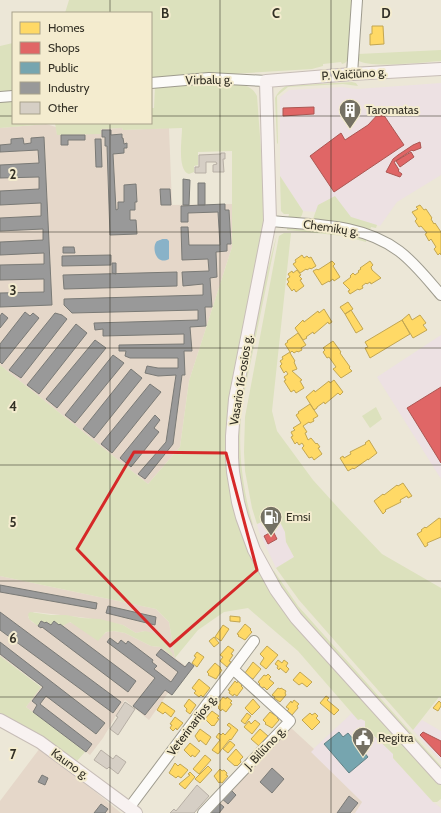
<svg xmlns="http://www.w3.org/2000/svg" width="441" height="813" font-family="Cabin,sans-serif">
<rect width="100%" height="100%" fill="#ece7d7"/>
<!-- commercial -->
<path fill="#ede1e3" d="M441,83V175L397,202L380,226L351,217L318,205L316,212L303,211L280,176V97L289,90L342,87L357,89Z
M441,335V479L377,377Z
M274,510L285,532L286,542L294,557L276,568L259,532L257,524L264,521V514Z
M352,713L358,720L361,719L365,721V727L394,754L393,758L433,802L441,808V813H355L362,802L310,752Z
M422,720L441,731V761L413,730Z"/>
<!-- industrial -->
<path fill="#e5d7c9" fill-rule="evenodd" d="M46,124L56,127L57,134L101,133V129L122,128L123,130L169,128L172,205L233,204L232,247L189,381L180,447L148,484L0,365V128Z
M0,576L156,609L169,622L175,658L190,669L171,695L168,693L149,720L125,700L103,738L90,755L26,707L41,686L0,656ZM34,612L87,618L123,625L136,633L145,631L172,655L161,647L151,646L125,633L114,631L107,632L103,635L69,622L60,624L54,621L46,622L45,623L41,621L38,625L32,622L28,617Z
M289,726L314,749L311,752L362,802L355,813H207Z
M40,748L98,794L121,813H0V801Z"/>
<!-- green -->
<path fill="#dce1bd" d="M69,0H354L349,59L345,63L342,64L341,62L323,64V66L312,69L151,79V13H65Z
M13,43V123L46,124L0,128V46Z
M441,50V61C425,62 368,69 358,60V54Z
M352,82L356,83L358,86L343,84L288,87L277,96L278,144L277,143L275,98C277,93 281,89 286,86Z
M224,83C238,85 250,82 257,96L265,204L263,233L231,393L227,417L226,443L254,559L417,759L441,785V799L437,802H433L393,758V754L365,727V721L361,719L358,720L298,651L248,608L224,612L198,630L175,658L169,622L156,609L0,576V365L148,484L180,447L189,381L232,247V151L198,152V165L194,166V172L189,174C177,170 182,140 182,128L123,130L122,128L101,129V134L57,135L55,123H151V108H154L155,86Z
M280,176L303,211L302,215L299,219H288L289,214H284L281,211Z
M335,196L351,217L377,225L376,228L371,227L370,230L313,219L318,205Z
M287,228L345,234L366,239V242L344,236L287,230Z
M284,233H291L272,411L277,431L313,480L342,512L382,554L441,588V698L439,697L413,730L299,600L276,568L294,557L286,542L285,532L274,510L264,514V521L257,524L252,508L245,471L244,452L245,417L279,236Z
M277,234C270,268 263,302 256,336C251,363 244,389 241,417C238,454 243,490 253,525L251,524L242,498L236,456L239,402L260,298Z
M376,407L382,419L370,428L362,416Z
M274,571L298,606L441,766L438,768L303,618L283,593L273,572Z
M30,612L51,615H66L82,618L100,619L123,625L136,633L145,631L153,633L162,638L173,655L172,656L161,647L151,646L125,633L114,631L106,632L98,641L70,622L62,626L60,624L59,625L54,621L51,625L47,622L45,623L41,621L38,626L29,619L28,614Z
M0,656L41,687L26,707L85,752L77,761L33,731L0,713Z"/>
<!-- water -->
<path fill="#89b2c8" d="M163,239H167L169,241V259C156,266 151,247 157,241C158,241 162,239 163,239Z"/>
<!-- homes -->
<path fill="#ffd966" stroke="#c2a652" d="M372,26H383L384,44L370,45V34H372Z
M420,205L424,210L426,209L432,218L431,219L434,224L435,223L441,232V255L440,253L438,255L434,249L436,247L431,239L429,241L425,234L427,233L421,226L419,227L415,221L417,219L412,212L418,209L416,207Z
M302,255L304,258L307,256L309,258L311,257L316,266L311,269L310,268L307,270L306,269L300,273L293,264L296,262L295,260Z
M332,261L335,264L333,266L340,277L334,281L333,279L329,282V281L322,285L313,271L317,269L318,270Z
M370,261L373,265L371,267L372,270L381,278L371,284L370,282L367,284L366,283L362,286L363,288L359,290L358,289L350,294L348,291L350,290L343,283L351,277L350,276L353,273L355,275L359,272L358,271L361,269L360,268Z
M297,270L301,275L299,276L302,279L300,280L304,286L296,292L294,289L292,291L287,284L289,282L287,279L290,277L288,274L292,271L293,273Z
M348,302L353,309L345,314L340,307Z
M324,309L332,322L329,324L328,322L314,334L313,332L306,337L307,338L303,340L295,328L303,320L304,322L318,311L319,313Z
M351,310L363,329L356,333L345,314Z
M409,314L412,320L420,315L426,323L423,325L427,330L413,338L402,320Z
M402,320L410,334L370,358L365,348L368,347L365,342Z
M298,333L306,345L301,348L302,350L298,352L297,351L294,353L292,351L290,353L295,361L294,362L297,369L292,371L302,380L300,381L304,388L296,393L294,390L291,392L284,381L286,380L284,377L288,374L286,371L284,373L280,366L282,364L280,361L283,359L282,357L290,352L285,344L288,342L287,341Z
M333,341L341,352L340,353L350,367L349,368L352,371L341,378L333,369L336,367L329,357L327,358L323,352L325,350L323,348Z
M334,380L343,392L340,395L338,393L325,404L324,402L317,407V408L314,410L306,397L314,390L315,392L329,381L330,383Z
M310,404L318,416L313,419L314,421L310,423L309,422L303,426L307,432L305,433L308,440L311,438L316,444L317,443L320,447L318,448L322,454L314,460L312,457L309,458L302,448L304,446L302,443L299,445L297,442L295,444L291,437L293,436L291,432L295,430L293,428L301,423L296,415L299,413L298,412Z
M369,440L377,453L368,460V459L354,469L353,468L348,471L340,458L343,456L344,458L351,454L350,452L366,444L365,443Z
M403,483L412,496L408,498L407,496L400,500L401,502L385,510L386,511L383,514L374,501L383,494L384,495L397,485L398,486Z
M439,518L441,519V537L427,543L428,545L425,547L417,534L422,531L421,530L425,527L426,528Z
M230,616L240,617V622L230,621Z
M245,624L251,629L250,630L252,632L245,640L238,636L239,635L237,634Z
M223,625L229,629L221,641L215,637Z
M214,637L219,643L214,647L209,641Z
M228,646L234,650L231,654L233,655L229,661L231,662L227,667L220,661L223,657L220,655Z
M267,646L278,655L266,669L260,664L264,658L260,654Z
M197,652L204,657L197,667L192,663L196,657L194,656Z
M278,660L282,663L284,660L288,663L286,666L289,669L286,673L280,668L279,670L277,668L278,666L275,664Z
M253,662L261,669L253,679L246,676L247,675L245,673Z
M215,663L221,668L220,669L222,670L216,679L208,675L209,674L207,672Z
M300,672L312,682L307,687L302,683L299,685L293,680Z
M268,674L271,677L269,679L274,683L267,690L264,687L262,688L259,685L260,684L258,682L264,675L266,676Z
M199,679L210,688L203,697L201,695L199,697L194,693L196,691L192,688Z
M235,681L237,683L238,681L242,685L241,686L243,688L237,696L234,694L233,696L229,693L230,691L228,690Z
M278,688L280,689L281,688L286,691L285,693L286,695L280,702L274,698L275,697L272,695Z
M326,696L329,698L327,700L339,710L334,715L320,703Z
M223,697L226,699L227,697L232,701L230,703L232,704L226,712L222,709L221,711L218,708L219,707L217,705Z
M189,699L196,705L190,714L186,711L187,709L184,706Z
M253,699L260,707L252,715L245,708Z
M294,700L299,704L297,706L298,708L292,715L287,711L289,709L286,707L291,701L292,703Z
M439,701L441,703V706L438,711L433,708Z
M162,702L175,711L171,717L165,712L163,714L157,710Z
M212,711L219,716L217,718L219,719L214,726L213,725L212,726L205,719Z
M270,712L278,717L277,718L279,720L272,728L265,724L266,723L263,720Z
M247,713L251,716L245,724L241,721Z
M310,713L312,715L315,713L318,716L316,718L320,722L312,730L302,720Z
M175,717L183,723L177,730L176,728L173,731L170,728L172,725L170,724Z
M255,720L260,724L252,734L244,727L249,721L251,724Z
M229,723L238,730L231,740L230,739L218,754L212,750L220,740L216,737L219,733L221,735L223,733L225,735L231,728L227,725Z
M200,729L211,737L206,745L200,740L199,742L195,736Z
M260,729L268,736L259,746L251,739Z
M230,741L235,745L228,753L223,749Z
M190,743L200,751L195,757L192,755L191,757L184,750Z
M236,749L243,757L240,760L241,762L237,766L236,765L235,766L227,759Z
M205,755L211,760L199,774L193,769Z
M175,763L178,766L180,764L188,770L181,778L178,776L176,778L169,773Z
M208,766L212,770L200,783L195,779Z
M220,769L222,771L224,770L227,773L226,775L228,776L222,783L220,782L219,783L214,776Z
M190,772L195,777L185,789L179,784L190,775L188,774Z"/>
<!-- shops -->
<path fill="#e06666" stroke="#ac5652" d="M314,107V114L283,116V108Z
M381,111L404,145L334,192L310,156L341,133L345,140L368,125Z
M420,142L421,148L413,151L412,150L394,162L399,170L398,171L402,174L400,177L386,172L393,159L398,155L413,145Z
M411,152L414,157L400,167L396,161Z
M441,387V463L407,408Z
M273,531L277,539L268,544L264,536Z
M423,732L441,741V757L420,735Z"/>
<!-- public -->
<path fill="#76a5af" stroke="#628286" d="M339,732L343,737L348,733L368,757L349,773L324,744Z"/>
<!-- industry -->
<path fill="#999" stroke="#7a7a76" d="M102,130H111V135L122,134V138H123L124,144L127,143V148H124V153L113,154L116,210L118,209V202H124V185L136,184L137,202H135V210H130V220H136L137,234L110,235L107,146H105V137H102Z
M61,135H85V140H68V145H61Z
M44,137L52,305L0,307V293L44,292V279L0,280V265L44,264V253L0,255V242L43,240V229L0,231V218L41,216V203L0,205V191L39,189V177L0,178V165L39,163L38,150L0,152V145L11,144V139L23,138L24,144L31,143V138Z
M95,139H101L102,167H96Z
M183,179L190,180L189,205H183Z
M198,183H205V205H198Z
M160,189H170L171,205H161Z
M225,204V210H229L231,244H227V251L216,252L217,277L210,278L212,307H205L206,326L190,327L192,351H184L185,375H182L173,444L145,479L138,474L166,442L176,375L158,376L145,373L147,366L158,368H178V358H130L125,356L126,351H119V345L184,344V334L103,336V329L95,330L94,323L198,320V310L72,313L64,305V299L203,295V284L183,286L182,272L209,271L208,259L182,260L181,227H188L189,245H220L218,212L188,213V222H181V206Z
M63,247H74L75,253H63Z
M111,255V265L62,266V256Z
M112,263H116V274L112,273Z
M177,272V286L64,289L63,275Z
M25,312L30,316L33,313L39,318L2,364L0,362V344Z
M2,313L8,318L0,328V316Z
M55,313L62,315L67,319L21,378L9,370Z
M76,324L87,333L39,394L27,385Z
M95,340L106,348L57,408L46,399Z
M113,355L124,363L75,423L65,415Z
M131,369L142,378L94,438L83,429Z
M150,384L161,392L112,453L101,444Z
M155,415L160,420L154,428L159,432L131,467L120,458Z
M0,585L97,603L96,609L0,592Z
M108,606L156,617L155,625L106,613Z
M0,612L121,702L113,713L0,630Z
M41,621L45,623L46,622L51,625L54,621L59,625L60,624L136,681L128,692L42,627L41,628L38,626Z
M110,638L118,644L121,640L126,644L128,641L153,660L152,662L157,666L154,669L171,682L178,672L156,655L161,649L185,667L189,662L194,666L172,695L165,690L145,715L133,706L155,678L107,642Z
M0,642L105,723L96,734L46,696L40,704L92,744L86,752L33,712L37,705L32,701L43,687L0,654Z
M272,768L284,779L272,793L260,782Z
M42,775L48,778L45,785L38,782Z
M230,789L236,795L228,804L221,798Z
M349,796L358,803L350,813H337Z
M218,802L224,807L219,813H208Z
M101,804L108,809L105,813H94Z"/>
<!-- building -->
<path fill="#d6cfc5" stroke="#b7afa5" d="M221,153H225V159H223L224,172H213V165L217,164L216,162H206V173H195V167H199V155L221,154Z
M125,702L135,709L118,735L110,729L118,717L116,716Z
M101,750L113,759L116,755L126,762L118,774L109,767L107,769L94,760Z
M197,785L209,796L194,813H170L174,809L176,811Z"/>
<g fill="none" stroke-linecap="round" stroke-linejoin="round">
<!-- minor casing -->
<g stroke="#9e9b8e" stroke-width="12">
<path id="minor" d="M352,74L357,0
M151,83L209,78L266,81
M0,97L13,96
M270,221C314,225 362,223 399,251C415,263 428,280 441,295
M129,808L254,641
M203,813L290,721L234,670"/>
</g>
<!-- major casing -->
<g stroke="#c7bdb7" stroke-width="14">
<path id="major" d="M441,69L352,74L266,81L270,221L235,399L232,436V458L233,472L238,502L242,517L254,550L276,590L296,618L441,778
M0,720L40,742L136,813"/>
</g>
<!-- minor -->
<use href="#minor" stroke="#fcfbf9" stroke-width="10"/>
<!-- major -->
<use href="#major" stroke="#f8f2f1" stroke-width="12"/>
</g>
<!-- marked area -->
<path fill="none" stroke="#d62828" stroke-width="3" stroke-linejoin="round" d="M134,452L226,453L257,570L170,646L77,549Z"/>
<!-- grid -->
<path fill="none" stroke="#333025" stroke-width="1" stroke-opacity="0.55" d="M110,0V13M220,0V813M331,0V813M0,116H13M151,116H441M110,123V813M0,232H441M0,348H441M0,465H441M0,581H441M0,697H441"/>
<!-- icons -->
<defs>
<g id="building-pin" transform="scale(1.15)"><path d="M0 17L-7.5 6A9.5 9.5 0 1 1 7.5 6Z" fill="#747063" stroke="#f4eccf"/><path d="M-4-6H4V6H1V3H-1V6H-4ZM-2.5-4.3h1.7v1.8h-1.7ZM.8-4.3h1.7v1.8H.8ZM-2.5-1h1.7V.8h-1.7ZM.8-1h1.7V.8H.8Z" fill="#fff"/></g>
<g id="fuel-pin" transform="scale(1.15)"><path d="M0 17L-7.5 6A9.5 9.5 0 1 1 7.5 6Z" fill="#747063" stroke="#f4eccf"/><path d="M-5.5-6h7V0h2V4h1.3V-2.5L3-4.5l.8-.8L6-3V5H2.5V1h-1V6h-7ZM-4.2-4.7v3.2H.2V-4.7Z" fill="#fff"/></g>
<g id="civic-pin" transform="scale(1.15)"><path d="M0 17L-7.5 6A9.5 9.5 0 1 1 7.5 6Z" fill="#747063" stroke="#f4eccf"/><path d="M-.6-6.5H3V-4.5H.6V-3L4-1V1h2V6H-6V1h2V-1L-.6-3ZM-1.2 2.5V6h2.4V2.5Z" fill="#fff"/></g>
</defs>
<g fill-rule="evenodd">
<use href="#building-pin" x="350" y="110"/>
<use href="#fuel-pin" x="271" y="517"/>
<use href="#civic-pin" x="363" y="738"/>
</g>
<g text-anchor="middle" stroke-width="4" stroke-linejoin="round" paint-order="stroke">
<!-- street labels -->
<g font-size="12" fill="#333025" stroke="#f4eccf">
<text transform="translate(354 74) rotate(-4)" y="4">P. Vaičiūno g.</text>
<text transform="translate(209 80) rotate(-1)" y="4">Virbalų g.</text>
<text transform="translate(331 228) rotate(8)" y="4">Chemikų g.</text>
<text transform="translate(241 380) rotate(-81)" y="4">Vasario 16-osios g.</text>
<text transform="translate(192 725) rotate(-53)" y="4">Veterinarijos g.</text>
<text transform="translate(265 748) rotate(-47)" y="4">J. Biliūno g.</text>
<text transform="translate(70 764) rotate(36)" y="4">Kauno g.</text>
</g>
<!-- poi labels -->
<g font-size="12" fill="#333025" stroke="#f4eccf" text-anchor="start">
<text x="366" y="114">Taromatas</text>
<text x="286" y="521">Emsi</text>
<text x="378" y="742">Regitra</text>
</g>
</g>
<g font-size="13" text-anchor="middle" font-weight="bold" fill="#333025" stroke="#f4eccf" stroke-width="4" stroke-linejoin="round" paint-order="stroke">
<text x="165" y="18">B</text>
<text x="276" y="18">C</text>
<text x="386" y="18">D</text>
<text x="13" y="179">2</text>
<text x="13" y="295">3</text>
<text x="13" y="411">4</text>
<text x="13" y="527">5</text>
<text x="13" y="643">6</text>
<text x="13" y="759">7</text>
</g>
<!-- legend -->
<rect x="12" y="12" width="140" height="112" fill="#f4eccf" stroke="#a7a18b"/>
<rect x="20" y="22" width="20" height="12" fill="#ffd966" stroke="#a7a18b"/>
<text x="48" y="32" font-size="12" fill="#333025">Homes</text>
<rect x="20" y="42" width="20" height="12" fill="#e06666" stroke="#a7a18b"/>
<text x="48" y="52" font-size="12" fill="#333025">Shops</text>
<rect x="20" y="62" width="20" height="12" fill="#76a5af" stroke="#a7a18b"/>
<text x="48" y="72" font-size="12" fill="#333025">Public</text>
<rect x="20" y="82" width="20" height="12" fill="#999999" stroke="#a7a18b"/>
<text x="48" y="92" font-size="12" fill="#333025">Industry</text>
<rect x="20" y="102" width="20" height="12" fill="#d6cfc5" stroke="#a7a18b"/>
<text x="48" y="112" font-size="12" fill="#333025">Other</text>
</svg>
